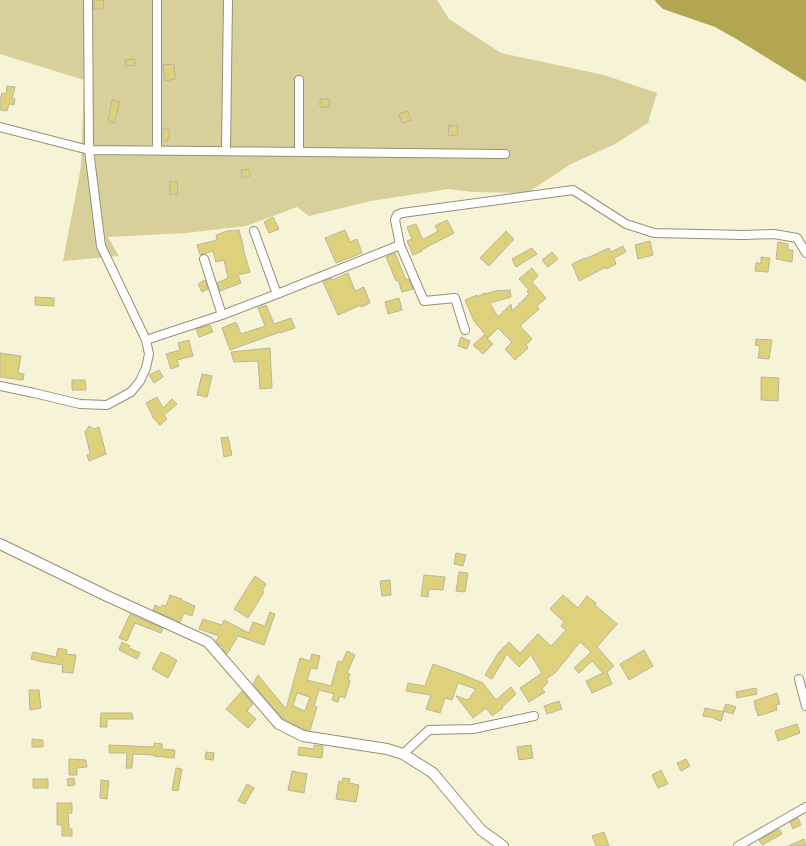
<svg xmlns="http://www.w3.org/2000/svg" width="806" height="846" font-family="Ubuntu,sans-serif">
<rect width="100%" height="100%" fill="#f7f3d6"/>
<!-- green -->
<path fill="#d7d09a" d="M0,0H437L449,19L501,53L604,75L657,93L648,123L615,144L571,164L527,193L473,192L448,189L371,201L309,216L297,207L246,226L186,233L108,237L119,256L63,261L81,167L84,80L0,54Z"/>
<!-- water -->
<path fill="#b2a651" d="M655,0H806V82L738,40L715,27L663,9L656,2Z"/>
<!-- building -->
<path fill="#ddd17c" stroke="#bab69b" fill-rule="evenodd" d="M94,0H104L103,9H94Z
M134,59L135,65L126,66L125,60Z
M174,64L175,79L165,81L163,65Z
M7,86L15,87L12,98L15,99L14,105L9,104L7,111L0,110V101L2,93L6,94Z
M320,99H329V107H320Z
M112,100L120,102L118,108L114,123L108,121Z
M408,111L411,120L402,123L399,114Z
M449,125L458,126L457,136L448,135Z
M162,128L170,130L167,142L162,141Z
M249,169L250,176L242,178L241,170Z
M170,181L177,182L178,194L170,195Z
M273,217L279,229L269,233L264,222Z
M447,220L454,233L421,250L422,251L413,255L407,241L412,239L407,227L416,224L422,238H423L424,239L438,231L435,226Z
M239,230L243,245L244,252L250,272L238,275L241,283L220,291L217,283L228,278L224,260L216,262L213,251L200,255L197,245L217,240L216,235L227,231Z
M345,230L350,242L357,239L362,253L336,263L325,238Z
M506,231L513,238V240L489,266L480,258Z
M650,241L653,255L638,259L635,245Z
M778,242L788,244V250H793L792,262L776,259Z
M623,246L626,252L614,258L616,264L606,269V267L579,281L572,264L585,258V259L609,248L611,252Z
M532,248L537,254L516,267L512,259Z
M552,252L558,259L548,267L542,260Z
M395,253L406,280L409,279L413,289L402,292L398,280L396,281L386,257Z
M761,257L770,258L768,272L755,271L756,263H761Z
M532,268L538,276L532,282L546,298L537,306L539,309L520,326L532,339L526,345L528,348L515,360L505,349L512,342L498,328L488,338L474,321L465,300L477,295V297L485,293V294L499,290V291L510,290L511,297L490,303L498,317L511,304L512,311L529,294L527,291L529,290L519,279Z
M348,273L355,291L364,287L370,303L361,307V305L338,315L323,282L331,278L332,280Z
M205,280L208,289L202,292L198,284Z
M35,297L54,298V306L35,305Z
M399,298L402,310L388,314L385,302Z
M266,305L274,324L291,318L295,328L280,333V332L230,350L222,328L236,322L241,334L265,326L258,308Z
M210,325L213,332L199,337L196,329Z
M484,335L493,344L483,354L473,345Z
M461,337L470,341L467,349L458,346Z
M756,339L772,340L769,359L758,358L760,346L755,345Z
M189,340L193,356L177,360L179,366L171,369L166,354L180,350L178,343Z
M270,348L272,388L260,389L258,361L234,362L231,352Z
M0,353L21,356L18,373L24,374L23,380L0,377Z
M159,370L163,377L154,383L149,375Z
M202,374L212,376L207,397L197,395Z
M761,377L779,378L778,401L761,400Z
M72,380H85L86,390H72Z
M157,397L163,408L172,399L177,404L164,415L167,419L160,425L152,417H153L146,403Z
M89,426L94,429L99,427L106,454L89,461L87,455L90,453L85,432Z
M228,437L232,455L224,457L221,438Z
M456,553L466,555L463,566L454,564Z
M459,572L468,573L465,592L456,591Z
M424,575L445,577L443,590L429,589L428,597L421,596Z
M255,576L266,584L262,591L264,592L248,618L234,609Z
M390,580L391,595L382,596L380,581Z
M170,595L182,599L181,600L195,606L192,616L184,613L180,622L153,610L155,605L161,608L162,605L166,606Z
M563,595L578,608L587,596L596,603L595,605L617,624L597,647L614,666L607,672L612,684L592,693L586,681L603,673L592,661L579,673L574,668L591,652L580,642L555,673L546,679L548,682L542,689L545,692L529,702L520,688L542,673L531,655L519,667L507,654L492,679L485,675L499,652L509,642L520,653L538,634L551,646L566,630L561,626L564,622L550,609Z
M270,612L275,614L264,645L238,636L227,654L222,649L223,647L219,645L216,641L219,636L199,629L203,619L222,625L224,620L249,633L253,622L265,626Z
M130,614L163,628L161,633L135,623L127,641L119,638Z
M122,642L130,646L129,648L140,653L137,659L119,650Z
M58,648L67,650L66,654L76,655L73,673L62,672L63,665L37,661V660L31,659L33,652L56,657Z
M644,650L653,666L629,680L620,664Z
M347,651L355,655L347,673L350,674L348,680L350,681L345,698L340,696L338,702L332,700L334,694L319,690L314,706L317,707L310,730H305L283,719L253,684L258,675L286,709L300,658L310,661L312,654L320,656L317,669L311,668L307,680L331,686L338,661L342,662ZM297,693L310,697L305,711L293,706Z
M161,652L177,660L168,678L152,669Z
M433,664L461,674L483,683L496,700L511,687L516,694L502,707L503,708L492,716L486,708L473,718L456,696L468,700L476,689L458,683L452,700L445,698L440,713L426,709L431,695L406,691L408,683L425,686Z
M756,688L757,694L737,698L736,692Z
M29,690H39L41,708L30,710Z
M242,691L253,704L247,711L256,719L248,728L226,709Z
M777,693L780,704L776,705L777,710L758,716L756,709V710L754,701Z
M559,701L562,709L547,714L544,706Z
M726,704L736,707L733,714L723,711Z
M705,708L724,712L721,721L715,719L716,718L703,716Z
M101,713H132L133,719H107V727H100Z
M797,724L800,733L778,741L775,731Z
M32,739L43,740V747H32Z
M154,743L162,744V749L175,750L174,758L153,756L154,755L133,754L132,768H126L127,753H109V745L154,747Z
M314,745L323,746L322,758L298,755L299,747L314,749Z
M531,745L533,758L519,760L517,747Z
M206,752L214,753L213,760L205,759Z
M69,759L86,760L87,767L77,768V775H69Z
M686,759L690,766L681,771L677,763Z
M176,768L182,769L178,791L172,790Z
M661,770L668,784L658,788L652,775Z
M292,771L307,774L304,793L288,790Z
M74,778L75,785L68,786L67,779Z
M343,778L350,779L349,783L359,785L356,802L336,799L339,781L342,782Z
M33,779H48V788H33Z
M101,780L109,781L107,799L100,798Z
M247,784L254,788L245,804L238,801Z
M57,803H72V813H68L69,829H72V836H62V825H57Z
M798,818L801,825L793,829L790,822Z
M779,829L782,834L762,845L759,840Z
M604,832L609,846H596L592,836Z
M804,839L806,846H788Z"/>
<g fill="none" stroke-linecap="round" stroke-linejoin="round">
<!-- minor casing -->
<g stroke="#949176" stroke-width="10">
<path id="minor" d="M88,0L89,150L101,246L146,340
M157,0V150
M0,127L89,150L505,154
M226,151L228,0
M299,152V80
M254,231L277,294
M400,245L424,301L455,298L465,330
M204,259L222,315
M0,386L34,393L80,404L107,405L131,392L140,381L146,368L149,354L146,340L222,315L277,294L400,245L395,220L397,215L402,213L573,190L626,224L654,233L744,235L774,234L797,238L806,253
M799,679L806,706
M403,754L429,730L473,729L534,716
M738,846L806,807"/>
</g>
<!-- tertiary casing -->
<g stroke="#949176" stroke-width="12">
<path id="tertiary" d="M0,544L107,596L208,642L279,724L303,736L387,749L403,754L433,773L481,830L503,846"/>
</g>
<!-- minor -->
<use href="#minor" stroke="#fff" stroke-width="8"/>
<!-- tertiary -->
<use href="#tertiary" stroke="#fff" stroke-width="10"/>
</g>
</svg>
